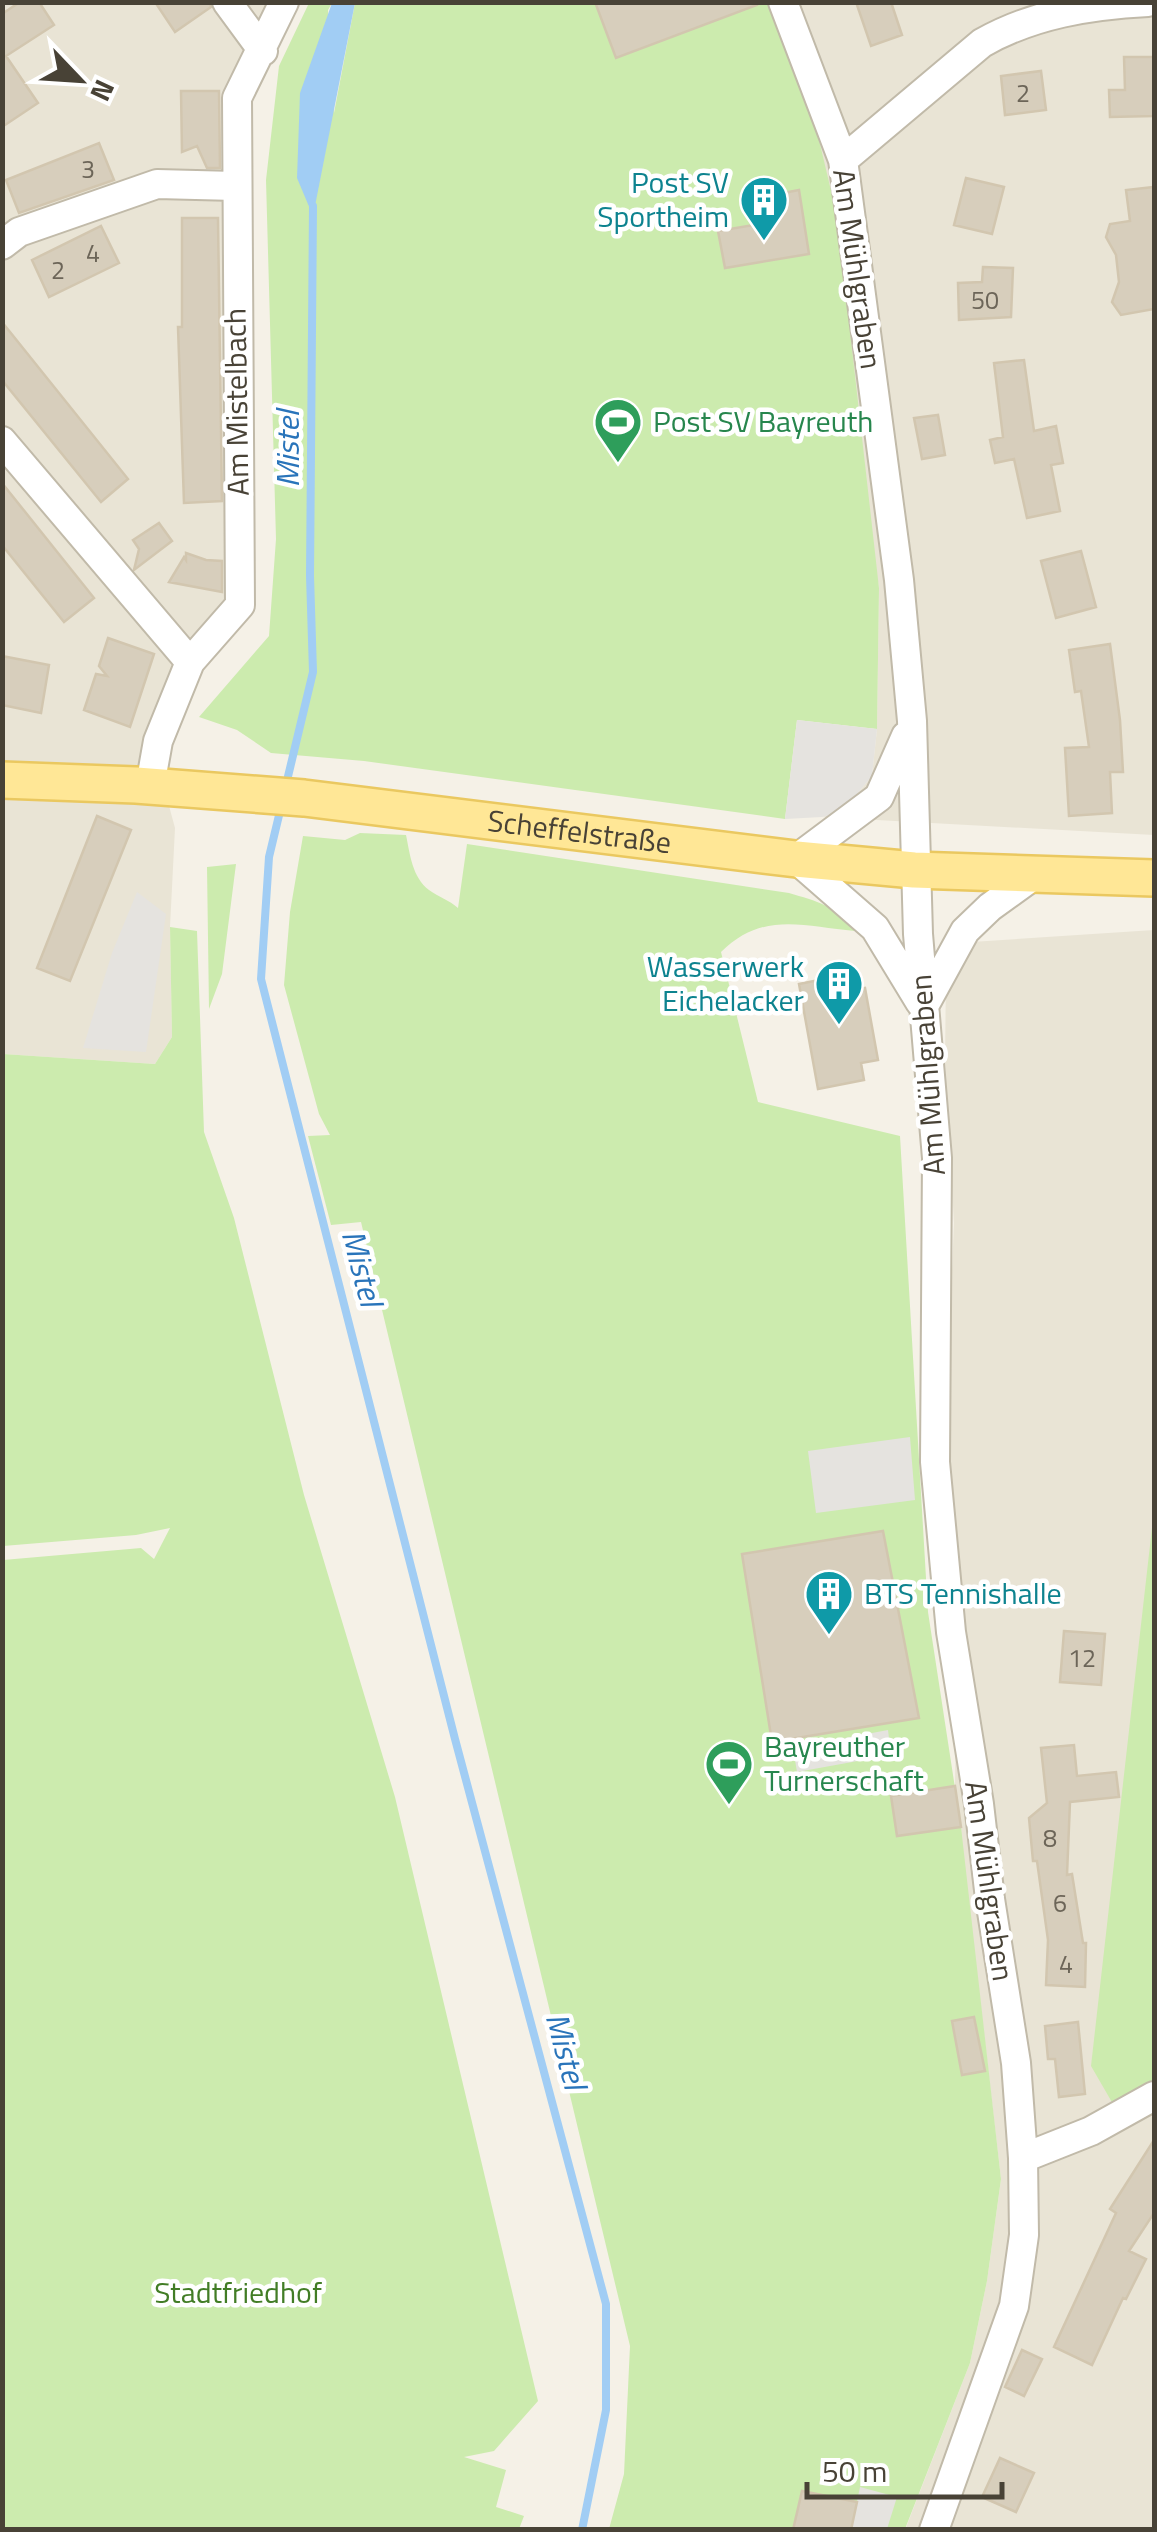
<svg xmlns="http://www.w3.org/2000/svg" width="1157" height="2532" font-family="'Titillium Web',sans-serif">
<rect width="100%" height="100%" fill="#f5f1e7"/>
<!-- residential -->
<path fill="#e9e4d5" d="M2,3H294L245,102L248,606L196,667L165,739L162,780L175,828L170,927L172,1037L155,1064L3,1054Z
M774,3H1154V835L822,817L842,812L872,776L877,729L879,587Z
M1154,930V2529L905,2530L970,2363L987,2281L1001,2179L955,1786L957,1608L947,1394L954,1223L945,1064L946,970L956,943Z"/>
<!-- green -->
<path fill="#ccebae" d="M309,3H332L328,10L334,113L355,3H774L815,123L837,216L879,588L877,729L797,720L785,819L364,761L271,753L237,730L199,717L269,636L276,539L266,180L279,66Z
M360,833L406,835C410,854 412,877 429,890C439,897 449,900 458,908L467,844L789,893C816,901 838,906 855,931C802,926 763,911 721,952L758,1102L900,1136L928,1612L961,1827L1001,2179L987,2281L970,2363L905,2529H609L624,2474L630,2346L361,1222L331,1225L308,1136L330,1135L319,1114L284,985L290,912L303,836L345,840Z
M236,864L222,974L209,1009L207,867Z
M170,927L197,931L204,1132L234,1218L304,1495L395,1797L538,2401L494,2451L464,2457L506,2470L496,2507L524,2516L519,2529H3V1560L141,1548L154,1559L170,1528L136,1535L3,1546V1054L155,1064L172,1037Z
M1154,1510V2083L1113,2104L1091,2066Z"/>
<!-- parking -->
<path fill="#e5e3df" d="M797,720L877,729L872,776L842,812L822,817L785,819Z
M137,892L166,914L146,1052L83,1048L112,953Z
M910,1437L915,1500L816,1513L808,1451Z
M888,1730L891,1755L797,1772L793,1748Z
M860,2487L897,2497L887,2529L851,2530Z"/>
<!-- water -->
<path fill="#a1cdf4" d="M332,3H355L313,216L297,178L300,93Z"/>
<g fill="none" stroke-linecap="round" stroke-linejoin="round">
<!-- stream -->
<path stroke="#a1cdf4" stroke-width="8" d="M285,789L313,672L310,576L313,206
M281,807L269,857L261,979L455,1739L606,2304V2410L582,2530"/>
</g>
<!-- building -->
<path fill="#d7cebc" stroke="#d2c6af" stroke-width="2.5" d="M20,2H39L54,25L6,56L38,103L2,127V14Z
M155,2H210L211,7L175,32Z
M595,2H757V5L616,58Z
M856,2H891L902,35L871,46Z
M1124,57H1154V116L1110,117L1109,90H1125Z
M1041,71L1046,110L1005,115L1001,76Z
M181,91H219L220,168H207L197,146L182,152Z
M99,143L114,180L19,213L6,180Z
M966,178L1004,187L992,234L954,225Z
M1154,187V309L1121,315L1112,302L1119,282L1116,255L1106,237L1110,224L1130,221L1126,190Z
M799,190L809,254L725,268L718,231L766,223L762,197Z
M182,218H218L222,501L184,503L178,327H182Z
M101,226L119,263L49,297L32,260Z
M983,267L1013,268L1011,317L959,320L958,283L982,282Z
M2,322L128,479L101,502L2,380Z
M1024,360L1034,431L1056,426L1063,463L1051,465L1060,511L1027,518L1014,459L995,463L990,440L1003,437L994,363Z
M938,415L945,455L922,459L914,418Z
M2,483L94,598L64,622L2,545Z
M159,523L172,541L134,570L139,549L133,540Z
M1081,551L1096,607L1056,618L1041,561Z
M186,553L206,560L222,561V592L169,582L184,557L186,560Z
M108,638L154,654L130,727L84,710L96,674L107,676L99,666Z
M1110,644L1120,720L1123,772H1110L1112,813L1069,816L1065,748L1089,747L1081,691L1075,692L1069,650Z
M2,656L49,665L41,713L2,705Z
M97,816L131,830L70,981L37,968Z
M844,975L847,991L865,988L878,1060L861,1063L864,1080L818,1089L799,984Z
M883,1531L919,1718L772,1742L742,1554Z
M1064,1631L1105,1634L1101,1685L1060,1682Z
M1074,1745L1077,1776L1116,1772L1119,1797L1070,1802L1067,1875L1072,1874L1083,1943H1086L1085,1987L1046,1985L1048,1940L1037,1861H1033L1029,1818L1047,1803L1041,1748Z
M955,1786L961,1827L897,1836L891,1796Z
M974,2017L985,2071L962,2075L952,2021Z
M1078,2022L1085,2094L1059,2097L1055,2059H1048L1045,2026Z
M1154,2140V2213L1129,2251L1146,2259L1126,2299L1123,2298L1092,2365L1054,2347L1116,2213L1110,2209Z
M1022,2350L1042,2359L1024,2396L1005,2387Z
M1000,2458L1034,2473L1016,2512L982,2497Z
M802,2491L857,2502L851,2530H793Z"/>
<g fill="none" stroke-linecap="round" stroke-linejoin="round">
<!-- minor casing -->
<g stroke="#c1baa9" stroke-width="32">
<path id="minor" d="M227,2L263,51
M783,2L843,160L899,580L912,721L918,934L937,1158L935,1462L951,1632L979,1804L990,1899L1016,2063L1023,2158L1024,2235L1014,2306L934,2530
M843,160L982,43C1033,14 1090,5 1148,2
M2,245L19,232L157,184L235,186
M2,441L190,662
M906,736L879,797L796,859L875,928L920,1002
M150,786L158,741L190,662L240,605L237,98L284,2
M924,1006L965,931L990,907L1033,876
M1023,2158L1091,2131L1154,2096"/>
</g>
<!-- major casing -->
<g stroke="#eac860" stroke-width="40">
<g id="major">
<path id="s1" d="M2,780L136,785L304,798L796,859L914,870L1154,878"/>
</g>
</g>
<!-- minor -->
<use href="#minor" stroke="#fff" stroke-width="28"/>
<!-- major -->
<use href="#major" stroke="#ffe796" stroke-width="35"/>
</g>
<!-- icons -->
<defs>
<g id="building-pin" transform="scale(2.5)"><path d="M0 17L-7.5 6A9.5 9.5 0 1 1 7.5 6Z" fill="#0f9aa8" stroke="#fff"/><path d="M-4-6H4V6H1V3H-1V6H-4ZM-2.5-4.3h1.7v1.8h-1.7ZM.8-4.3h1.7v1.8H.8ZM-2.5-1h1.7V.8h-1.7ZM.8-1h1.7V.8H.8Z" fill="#fff"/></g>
<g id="stadium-pin" transform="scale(2.5)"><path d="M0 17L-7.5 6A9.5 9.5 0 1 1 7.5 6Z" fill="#2e9e5b" stroke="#fff"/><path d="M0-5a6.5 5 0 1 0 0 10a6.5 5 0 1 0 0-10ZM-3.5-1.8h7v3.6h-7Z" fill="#fff"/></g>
</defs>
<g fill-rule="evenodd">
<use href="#building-pin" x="764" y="200"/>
<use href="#stadium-pin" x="618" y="422"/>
<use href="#building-pin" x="839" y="984"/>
<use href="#building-pin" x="829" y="1594"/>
<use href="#stadium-pin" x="729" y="1764"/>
</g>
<g text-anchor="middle" stroke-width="9" stroke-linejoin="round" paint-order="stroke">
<!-- number labels -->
<g font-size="25" fill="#6c6558">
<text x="1023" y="102">2</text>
<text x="88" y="178">3</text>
<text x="93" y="262">4</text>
<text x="58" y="279">2</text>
<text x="985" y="309">50</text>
<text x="1082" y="1667">12</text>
<text x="1050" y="1847">8</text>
<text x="1060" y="1912">6</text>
<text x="1066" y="1973">4</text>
</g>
<!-- culture labels -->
<g font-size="30" fill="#0d838f" stroke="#fff" text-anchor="end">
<text x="729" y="193">Post SV<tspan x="729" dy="34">Sportheim</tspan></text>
<text x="804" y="977">Wasserwerk<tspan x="804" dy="34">Eichelacker</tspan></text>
<text x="864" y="1604" text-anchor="start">BTS Tennishalle</text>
</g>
<!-- street labels -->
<g font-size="30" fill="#484236" stroke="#fff">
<text transform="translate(857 269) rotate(82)" y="10">Am Mühlgraben</text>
<text transform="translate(237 402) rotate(-91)" y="10">Am Mistelbach</text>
<text dy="10" stroke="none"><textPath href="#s1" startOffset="580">Scheffelstraße</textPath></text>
<text transform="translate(928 1075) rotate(-94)" y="10">Am Mühlgraben</text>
<text transform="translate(989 1881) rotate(82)" y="10">Am Mühlgraben</text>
</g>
<!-- leisure labels -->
<g font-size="30" fill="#27864d" stroke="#fff" text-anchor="start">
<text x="653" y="432">Post SV Bayreuth</text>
<text x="764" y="1757">Bayreuther<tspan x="764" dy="34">Turnerschaft</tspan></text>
</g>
<!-- park labels -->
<g font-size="30" fill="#427d26" stroke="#fff">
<text x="238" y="2303">Stadtfriedhof</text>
</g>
<!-- water labels -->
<g font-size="32" font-style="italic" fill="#2974ba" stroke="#fff">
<text transform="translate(288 449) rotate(-90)" y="11">Mistel</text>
<text transform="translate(362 1268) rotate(75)" y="11">Mistel</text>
<text transform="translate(566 2051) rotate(75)" y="11">Mistel</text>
</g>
</g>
<!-- border -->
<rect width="1157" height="2532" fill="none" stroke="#484236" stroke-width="10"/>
<!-- north arrow -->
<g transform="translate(80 80) rotate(115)" stroke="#ffffff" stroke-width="8" paint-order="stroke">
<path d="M0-8L18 38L0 25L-18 38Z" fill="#484236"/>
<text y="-15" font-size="28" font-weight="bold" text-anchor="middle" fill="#484236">N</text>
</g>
<!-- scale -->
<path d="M807 2482v15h195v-15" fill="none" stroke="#484236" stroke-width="5"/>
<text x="822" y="2482" font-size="30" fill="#484236" stroke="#ffffff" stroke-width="8" paint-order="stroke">50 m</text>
</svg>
